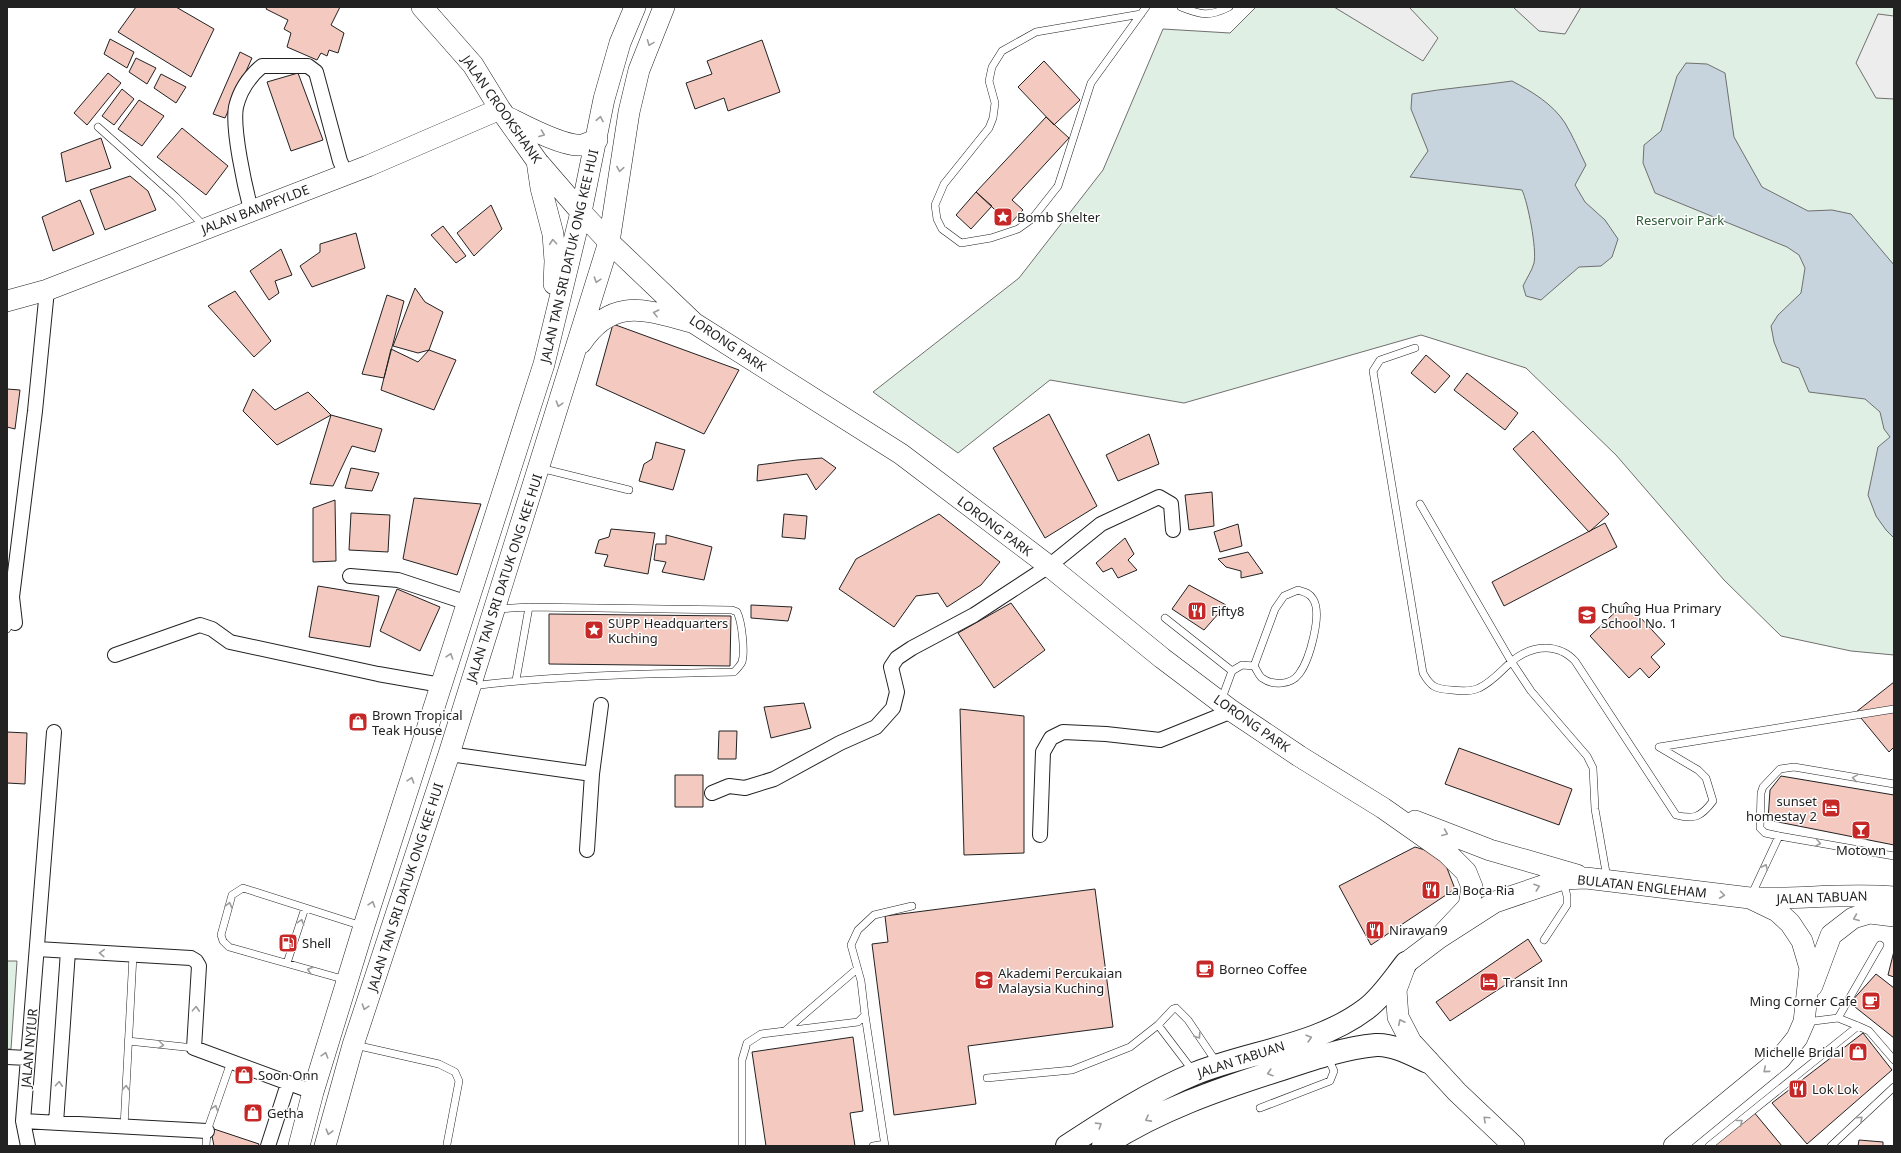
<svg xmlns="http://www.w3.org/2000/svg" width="1901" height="1153" font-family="'Noto Sans',sans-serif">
<rect width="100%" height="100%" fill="#fff"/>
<!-- green -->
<path fill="#e0efe3" stroke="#6f6f6f" d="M1256,7H1894V655L1851,651L1781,636L1724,580L1616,455L1526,368L1421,335L1184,403L1050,380L958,453L873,392L1019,278L1103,170L1163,29L1230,33Z
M7,961H17L11,1049H7Z"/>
<!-- parking -->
<path fill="#ededed" stroke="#6f6f6f" d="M1334,7H1409L1438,38L1423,61Z
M1513,7H1581L1565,34L1539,31Z
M1878,14L1894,16V99L1876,98L1856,63Z"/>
<!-- water -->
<path fill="#c7d3dd" stroke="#6f6f6f" d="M1686,63L1707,64L1725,73L1734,137L1762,187L1808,211L1832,210L1851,214L1894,265V538L1886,530L1876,516L1868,495L1878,447L1890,437L1884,429L1880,412L1865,399L1809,392L1799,368L1782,362L1774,342L1771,326L1778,315L1801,293L1805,268L1799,255L1787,247L1655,193L1643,163L1644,145L1661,131L1677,76Z
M1512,81C1531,91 1553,104 1565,123C1573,136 1579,151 1586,165L1575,185L1585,202L1605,220L1618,239L1612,257L1601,266L1579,267L1541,300L1526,296L1523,286C1526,279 1532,271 1534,263C1537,249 1528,203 1522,190L1410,177L1428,151L1411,109L1412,94C1445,88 1479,86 1512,81Z"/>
<!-- building -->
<path fill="#f3c9c0" stroke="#222" d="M136,7H176L214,29L191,77L118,32Z
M267,7H340L331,25L344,33L338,53L329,50L327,56L321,53L317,60L287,47L291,33L284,29L288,20L266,9Z
M110,39L134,52L127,68L104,54Z
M762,40L780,92L728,111L724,98L695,109L686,83L712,74L707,61Z
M240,52L252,58L225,118L213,114Z
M136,58L156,68L147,84L129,72Z
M1044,61L1080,100L1054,125L1018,87Z
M108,73L121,83L87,125L74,113Z
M298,73L323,140L291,151L267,82Z
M161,74L186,87L176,103L154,88Z
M122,89L134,99L114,125L102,116Z
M139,100L164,116L142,146L118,129Z
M1046,117L1069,138L1012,200L1023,210L1010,224L976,192Z
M182,128L228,166L206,195L157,157Z
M101,138L111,168L66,182L61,153Z
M130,176L148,191L156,210L105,230L90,190Z
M976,192L992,206L971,229L956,215Z
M80,200L94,234L53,251L42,217Z
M491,205L502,229L474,256L457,233Z
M443,226L466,256L456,263L431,235Z
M356,233L365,268L312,287L300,266L320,252V244Z
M281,249L292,275L275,281L279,293L269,300L250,271Z
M415,288L425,302L443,312L429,350L418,353L393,346Z
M235,291L271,341L254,357L208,306Z
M387,295L404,301L384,378L362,374Z
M613,324L739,370L704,434L596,385Z
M391,349L418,362L429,350L456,360L434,410L381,390Z
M1426,355L1450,376L1435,393L1411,373Z
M1467,373L1518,413L1505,430L1454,390Z
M7,389L20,390L15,429L7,427Z
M253,389L275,410L308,392L331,415L277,445L243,411Z
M1049,414L1097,506L1045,538L993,448Z
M331,415L382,429L375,452L352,446L333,486L310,484Z
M1533,431L1609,514L1589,532L1513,449Z
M1149,434L1159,464L1118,481L1106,455Z
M656,442L685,450L673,490L639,481L644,464L652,459Z
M822,458L836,468L816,490L807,474L757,481L758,465L797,460Z
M351,468L379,473L372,491L345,488Z
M1212,492L1214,526L1189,530L1185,495Z
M414,498L481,504L457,575L403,559Z
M335,500L336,561L313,562V508Z
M351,513L390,515L388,552L349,550Z
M784,514L807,516L805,539L782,537Z
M939,514L1000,562L981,585L947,607L938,593L916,596L894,627L839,589L856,559Z
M1605,523L1617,547L1504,606L1492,582Z
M1238,524L1242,546L1220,552L1214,532Z
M611,529L655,533L648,574L604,566L608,555L595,553L599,540L609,537Z
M666,535L712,547L704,580L662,572L666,562L654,560L656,544H666Z
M1125,538L1134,554L1128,560L1137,570L1118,578L1112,568L1103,572L1096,563Z
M1248,552L1263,573L1241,578V571L1226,567L1218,559Z
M1189,585L1226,605L1204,630L1172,609Z
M318,586L379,596L370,647L309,637Z
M397,589L440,607L420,651L380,631Z
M1626,602L1665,644L1651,657L1660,667L1649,678L1640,668L1629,678L1590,636Z
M1011,603L1045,650L994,688L958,633Z
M751,605L792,607L788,621L751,618Z
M549,614L731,616L730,666L549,664Z
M1894,682V747L1889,752L1856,712Z
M804,703L811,728L771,738L764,707Z
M960,709L1024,716V853L964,855Z
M719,731H737L736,759H718Z
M7,732L27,733L25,784L7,783Z
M1459,748L1572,789L1559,825L1445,784Z
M675,775H703V807H675Z
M1781,776L1894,795V845L1768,820L1770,790Z
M1415,847L1442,855L1455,889L1371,945L1339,886Z
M1095,889L1113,1027L968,1046L976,1104L894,1115L872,944L888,942L885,916Z
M1528,939L1542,961L1450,1021L1436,1002Z
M1894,951V977L1888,975Z
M1876,974L1894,988V1038L1850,1003Z
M1863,1033L1892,1070L1807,1144L1772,1103Z
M853,1037L863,1111L850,1113L855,1146H766L752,1052Z
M1753,1111L1782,1146H1711Z
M214,1129L259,1144L258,1146H214L212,1136Z
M1859,1140L1883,1142V1146H1858Z"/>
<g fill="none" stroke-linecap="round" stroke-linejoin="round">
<!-- lane casing -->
<g stroke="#222" stroke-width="8">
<path id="lane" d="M1181,7C1201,15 1209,17 1229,7
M1141,14L1036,32L1002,51L992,67L989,81L995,103L993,118L989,128L944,184L935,205L937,219L942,229L961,243L991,238L1018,229L1032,219L1058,186L1091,83L1141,14L1146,7
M98,127L176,197L204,226
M1415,348L1380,360L1373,371L1423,673C1431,687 1435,689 1452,690C1461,691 1471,692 1479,688C1492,682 1500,672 1510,663C1524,650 1545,643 1563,652C1568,654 1572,658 1575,661L1676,815C1694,820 1701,817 1713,801L1706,778L1698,770L1659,747L1894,709
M540,468L629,490
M1420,504L1511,661L1531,691L1587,756L1593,768L1595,809L1607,878
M1298,590C1304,592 1310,593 1313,599C1323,614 1309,661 1299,674C1291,685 1273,686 1262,678C1259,676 1257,670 1254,666L1275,609L1284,596Z
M1165,618L1232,671
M7,629L9,625L15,623
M516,680L529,607
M472,686C559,675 647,674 734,672C736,670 740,666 742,662C745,652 742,622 737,612L732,610L529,607L496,609
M1221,701L1232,671L1242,665L1254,666
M1894,784L1794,767L1780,769L1763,787L1761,793L1760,828L1765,833L1779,836L1894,856
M1751,896L1779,836
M1544,940L1567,905V896L1563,881
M287,963L305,908
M346,980L229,947L223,941L221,935L232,895L243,888L362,926
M865,1015L885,1146
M1838,1018L1880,945
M1806,1022L1838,1018L1858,1026L1869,1031L1894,1060
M1158,1025L1193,1071
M786,1030L857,969
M128,1041L194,1048
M355,1045L439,1064L455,1072L459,1081L447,1144
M987,1078L1072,1070L1130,1047L1158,1025L1173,1009L1176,1008L1188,1020L1217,1063
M1260,1108L1330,1081L1334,1071L1327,1056
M124,1127L133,955
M206,1146L207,1131L231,1062
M742,1146V1060L747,1043L761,1034L858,1022L865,1015L861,981L851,945L858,930L874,915L912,906
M873,1146L885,1144
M1709,1146L1858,1026
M1831,1146L1894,1087"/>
</g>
<!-- street casing -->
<g stroke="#222" stroke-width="16">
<path id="street" d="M251,210C245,187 232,129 236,107C240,90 249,77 262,66H308L316,72L340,161L346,174
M350,576L398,580L468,603
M15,623L12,597L35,411L47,290
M115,655L200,625L212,629L230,642L378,674L441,685
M449,754L592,774
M712,793L729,786L745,788L774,779L840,743L876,727L893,708L897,692L891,667L897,658L912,648L974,615L1049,566L1101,524L1159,497L1171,504L1173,530
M1040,835L1043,752L1051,738L1063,732L1106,734L1160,740L1232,711
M587,850L592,774L601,705
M37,949L191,958L196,961L199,966L194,1048L313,1092
M7,1057L28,1058
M23,1121L207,1131
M56,1123L68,951
M28,1146L23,1121L54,732
M268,1146L288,1084"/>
</g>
<!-- secondary casing -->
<g stroke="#222" stroke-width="22">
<path id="secondary" d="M422,7L473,65L500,109L537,161L581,212L609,242L694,323L901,454L1049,566L1162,658L1232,711L1299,756L1383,808L1447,853L1466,872L1472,887L1469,906L1439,938
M509,118C525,126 564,147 582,145C587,144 592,141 597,140
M537,161L541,188L553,234L555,261L554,284
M7,301L47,290L368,166L500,109
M581,343C613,296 645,310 692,322
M1415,821L1490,850L1577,875
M1757,898C1802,899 1849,893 1894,897
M1812,986L1831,935L1853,918L1870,913L1894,916
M299,1146L313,1092L364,926L544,364L581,212L604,99L620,43L635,7
M325,1146L353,1045L449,754L609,242L629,112L639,70L664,7
M1514,1146L1457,1092L1411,1042L1398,1017L1396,990L1406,963L1439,938L1495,902L1563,879L1586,878L1750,898L1777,911L1790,923L1802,941L1810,968L1804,1022L1797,1038L1780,1059L1674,1146"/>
</g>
<!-- primary casing -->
<g stroke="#222" stroke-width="24">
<path id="primary" d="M1067,1146C1108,1119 1150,1092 1196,1073C1252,1051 1317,1046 1366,1009C1382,997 1394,978 1406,963
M1103,1146C1158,1110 1219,1089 1282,1069C1312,1059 1344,1048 1376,1045C1393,1044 1413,1055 1428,1062"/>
</g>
<!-- lane -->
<use href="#lane" stroke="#fff" stroke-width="7"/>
<!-- street -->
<use href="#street" stroke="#fff" stroke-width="14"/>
<!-- secondary -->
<use href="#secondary" stroke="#fff" stroke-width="21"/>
<!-- primary -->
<use href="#primary" stroke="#fff" stroke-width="22"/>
</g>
<!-- one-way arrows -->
<defs><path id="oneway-chevron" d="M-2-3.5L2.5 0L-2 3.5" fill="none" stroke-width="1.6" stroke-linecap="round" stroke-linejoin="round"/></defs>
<g stroke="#9c9c9c">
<use href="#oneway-chevron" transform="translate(650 43) rotate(111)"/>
<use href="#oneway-chevron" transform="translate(600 119) rotate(-79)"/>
<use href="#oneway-chevron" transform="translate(542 134) rotate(21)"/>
<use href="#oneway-chevron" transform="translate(620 169) rotate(99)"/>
<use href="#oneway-chevron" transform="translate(553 242) rotate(-95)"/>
<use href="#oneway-chevron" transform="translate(597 280) rotate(108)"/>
<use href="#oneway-chevron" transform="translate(656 313) rotate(-166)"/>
<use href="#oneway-chevron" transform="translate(559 404) rotate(107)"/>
<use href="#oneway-chevron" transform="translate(450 656) rotate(-72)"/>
<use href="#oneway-chevron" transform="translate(1855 778) rotate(-171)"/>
<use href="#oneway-chevron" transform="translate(411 780) rotate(-73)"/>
<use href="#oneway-chevron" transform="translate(1445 833) rotate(22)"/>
<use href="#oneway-chevron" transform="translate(1818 843) rotate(10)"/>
<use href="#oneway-chevron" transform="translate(1765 867) rotate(-65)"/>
<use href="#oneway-chevron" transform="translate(1537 887) rotate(-19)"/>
<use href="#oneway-chevron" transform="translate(1722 895) rotate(7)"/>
<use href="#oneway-chevron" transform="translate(372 904) rotate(-72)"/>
<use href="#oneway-chevron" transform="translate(229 905) rotate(-75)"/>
<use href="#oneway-chevron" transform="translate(1856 918) rotate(158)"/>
<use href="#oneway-chevron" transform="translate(301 922) rotate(-72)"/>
<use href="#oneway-chevron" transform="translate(102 953) rotate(-176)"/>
<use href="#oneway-chevron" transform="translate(310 970) rotate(-164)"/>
<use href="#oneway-chevron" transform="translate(365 1007) rotate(108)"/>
<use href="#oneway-chevron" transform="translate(196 1009) rotate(-87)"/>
<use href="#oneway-chevron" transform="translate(1401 1022) rotate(-116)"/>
<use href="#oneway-chevron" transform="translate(1198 1036) rotate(56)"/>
<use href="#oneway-chevron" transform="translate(1309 1038) rotate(-16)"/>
<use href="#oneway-chevron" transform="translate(161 1045) rotate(7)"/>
<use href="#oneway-chevron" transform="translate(325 1055) rotate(-73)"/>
<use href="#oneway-chevron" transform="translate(1766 1070) rotate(140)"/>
<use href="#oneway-chevron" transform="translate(1270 1073) rotate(162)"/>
<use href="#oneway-chevron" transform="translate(59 1084) rotate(-86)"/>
<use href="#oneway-chevron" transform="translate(126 1088) rotate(-87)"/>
<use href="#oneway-chevron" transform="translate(215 1108) rotate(-71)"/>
<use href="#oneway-chevron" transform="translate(1148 1119) rotate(152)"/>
<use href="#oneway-chevron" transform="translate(1486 1119) rotate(-137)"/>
<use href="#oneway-chevron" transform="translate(1860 1119) rotate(-43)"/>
<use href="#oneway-chevron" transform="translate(1740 1122) rotate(-38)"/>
<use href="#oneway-chevron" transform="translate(1099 1125) rotate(-32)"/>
<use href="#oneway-chevron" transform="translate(329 1132) rotate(105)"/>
</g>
<!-- icons -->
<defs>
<g id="sight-square" transform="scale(1)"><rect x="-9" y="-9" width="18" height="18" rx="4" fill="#c62828" stroke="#fff"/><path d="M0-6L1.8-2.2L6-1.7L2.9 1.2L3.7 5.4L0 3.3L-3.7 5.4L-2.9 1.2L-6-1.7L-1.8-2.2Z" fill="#fff"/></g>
<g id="restaurant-square" transform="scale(1)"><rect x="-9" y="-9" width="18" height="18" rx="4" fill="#c62828" stroke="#fff"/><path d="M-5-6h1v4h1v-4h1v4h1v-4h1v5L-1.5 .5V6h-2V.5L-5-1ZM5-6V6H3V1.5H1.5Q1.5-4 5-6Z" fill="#fff"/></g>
<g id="school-square" transform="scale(1)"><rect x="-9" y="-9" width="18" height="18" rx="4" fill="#c62828" stroke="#fff"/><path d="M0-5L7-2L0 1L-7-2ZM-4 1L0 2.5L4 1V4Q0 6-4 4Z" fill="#fff"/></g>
<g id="shop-square" transform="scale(1)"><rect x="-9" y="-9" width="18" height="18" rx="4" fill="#c62828" stroke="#fff"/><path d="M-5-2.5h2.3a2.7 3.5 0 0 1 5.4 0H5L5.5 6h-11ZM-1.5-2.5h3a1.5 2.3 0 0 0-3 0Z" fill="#fff"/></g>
<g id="hotel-square" transform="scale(1)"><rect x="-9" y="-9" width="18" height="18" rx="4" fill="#c62828" stroke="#fff"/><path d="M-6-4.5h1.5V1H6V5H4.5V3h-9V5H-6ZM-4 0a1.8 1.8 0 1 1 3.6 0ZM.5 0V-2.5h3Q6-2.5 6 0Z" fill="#fff"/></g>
<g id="bar-square" transform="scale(1)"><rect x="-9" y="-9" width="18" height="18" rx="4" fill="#c62828" stroke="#fff"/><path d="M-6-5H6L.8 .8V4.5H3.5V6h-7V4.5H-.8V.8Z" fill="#fff"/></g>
<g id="fuel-square" transform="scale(1)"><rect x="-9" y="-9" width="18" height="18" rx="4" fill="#c62828" stroke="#fff"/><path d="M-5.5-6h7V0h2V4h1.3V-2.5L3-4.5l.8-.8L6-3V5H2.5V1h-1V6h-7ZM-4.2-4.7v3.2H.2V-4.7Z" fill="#fff"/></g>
<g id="cafe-square" transform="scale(1)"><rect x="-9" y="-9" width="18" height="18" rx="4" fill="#c62828" stroke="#fff"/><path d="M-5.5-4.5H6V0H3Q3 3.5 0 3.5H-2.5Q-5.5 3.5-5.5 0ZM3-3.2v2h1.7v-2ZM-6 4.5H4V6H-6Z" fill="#fff"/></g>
<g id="university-square" transform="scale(1)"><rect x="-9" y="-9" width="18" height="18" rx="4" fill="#c62828" stroke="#fff"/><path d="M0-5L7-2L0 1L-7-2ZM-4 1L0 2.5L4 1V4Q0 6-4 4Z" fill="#fff"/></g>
</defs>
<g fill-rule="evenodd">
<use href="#sight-square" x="1003" y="217"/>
<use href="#restaurant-square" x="1197" y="611"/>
<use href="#school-square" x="1587" y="615"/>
<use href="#sight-square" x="594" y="630"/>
<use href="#shop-square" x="358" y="722"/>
<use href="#hotel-square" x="1831" y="808"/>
<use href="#bar-square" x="1861" y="830"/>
<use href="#restaurant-square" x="1431" y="890"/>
<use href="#restaurant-square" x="1375" y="930"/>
<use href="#fuel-square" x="288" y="943"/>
<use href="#cafe-square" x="1205" y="969"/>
<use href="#university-square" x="984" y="980"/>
<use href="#hotel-square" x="1489" y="982"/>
<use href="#cafe-square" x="1871" y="1001"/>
<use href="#shop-square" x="1858" y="1052"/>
<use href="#shop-square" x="244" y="1075"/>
<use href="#restaurant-square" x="1798" y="1089"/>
<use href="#shop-square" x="253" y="1113"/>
</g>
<g text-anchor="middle" stroke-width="3" stroke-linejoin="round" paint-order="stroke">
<!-- street labels -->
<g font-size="13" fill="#222" stroke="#fff">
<text transform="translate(502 109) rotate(55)" y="5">JALAN CROOKSHANK</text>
<text transform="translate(255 209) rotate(-21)" y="5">JALAN BAMPFYLDE</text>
<text transform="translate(569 256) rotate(-77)" y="5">JALAN TAN SRI DATUK ONG KEE HUI</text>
<text transform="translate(728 343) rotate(34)" y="5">LORONG PARK</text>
<text transform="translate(995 526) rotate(37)" y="5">LORONG PARK</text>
<text transform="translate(504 578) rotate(-72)" y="5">JALAN TAN SRI DATUK ONG KEE HUI</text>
<text transform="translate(1252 723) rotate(35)" y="5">LORONG PARK</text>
<text transform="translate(1642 886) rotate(6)" y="5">BULATAN ENGLEHAM</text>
<text transform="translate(405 887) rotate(-72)" y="5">JALAN TAN SRI DATUK ONG KEE HUI</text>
<text transform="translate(1822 897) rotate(-2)" y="5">JALAN TABUAN</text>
<text transform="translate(29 1048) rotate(-85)" y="5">JALAN NYIUR</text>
<text transform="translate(1241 1059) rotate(-18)" y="5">JALAN TABUAN</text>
</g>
<!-- poi labels -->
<g font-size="13" fill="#222" stroke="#fff" text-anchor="start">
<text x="1017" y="222">Bomb Shelter</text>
<text x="1601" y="613">Chung Hua Primary<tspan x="1601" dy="15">School No. 1</tspan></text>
<text x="1211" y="616">Fifty8</text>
<text x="608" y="628">SUPP Headquarters<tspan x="608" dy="15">Kuching</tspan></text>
<text x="372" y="720">Brown Tropical<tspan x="372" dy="15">Teak House</tspan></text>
<text x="1817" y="806" text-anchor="end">sunset<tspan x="1817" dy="15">homestay 2</tspan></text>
<text x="1861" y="855" text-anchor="middle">Motown</text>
<text x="1445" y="895">La Boca Ria</text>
<text x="1389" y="935">Nirawan9</text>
<text x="302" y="948">Shell</text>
<text x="1219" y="974">Borneo Coffee</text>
<text x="998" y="978">Akademi Percukaian<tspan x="998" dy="15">Malaysia Kuching</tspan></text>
<text x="1503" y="987">Transit Inn</text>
<text x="1857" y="1006" text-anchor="end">Ming Corner Cafe</text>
<text x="1844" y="1057" text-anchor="end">Michelle Bridal</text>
<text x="258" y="1080">Soon Onn</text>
<text x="1812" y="1094">Lok Lok</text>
<text x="267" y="1118">Getha</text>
</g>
<!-- park labels -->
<g font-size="13" fill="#2f5e38" stroke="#fff">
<text x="1680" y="225">Reservoir Park</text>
</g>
</g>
<!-- border -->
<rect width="1901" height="1153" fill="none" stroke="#222222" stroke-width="16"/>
</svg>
